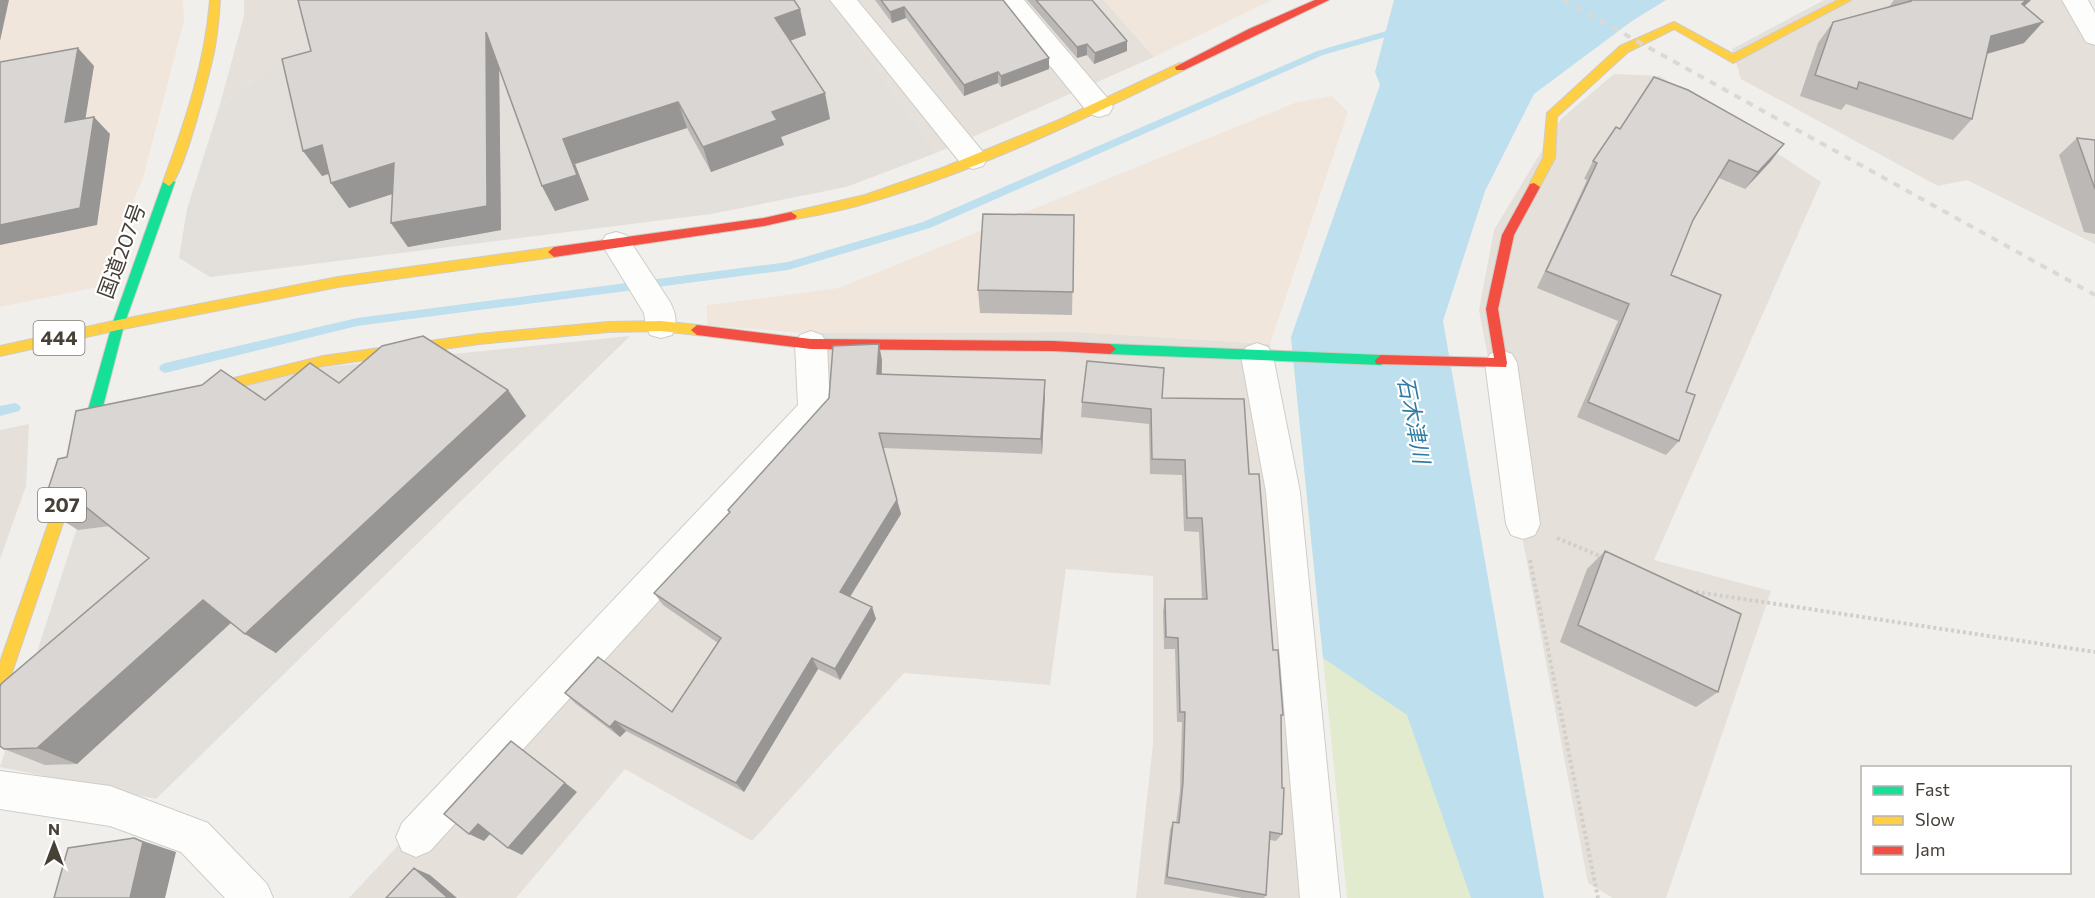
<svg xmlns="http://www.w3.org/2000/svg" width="2095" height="898" font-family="Commissioner,'Noto Sans JP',sans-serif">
<rect width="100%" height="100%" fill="#f1efec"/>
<!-- residential -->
<path fill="#e5e0d9" d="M244,0H356L219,108L244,16Z
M829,0H1104L1154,57L936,153Z
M1824,0H2085L2095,18V244L1967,180L1938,186L1741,79L1732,49Z
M1614,74L1660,76L1821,182L1654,560L1771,591L1666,898H1613L1588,883L1479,310L1494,230L1561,119Z
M1075,332L1270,344L1330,898H1136L1153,744V576L1066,569L1050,685L904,673L752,841L625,769L516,898H349L802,413L801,333Z
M29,424L26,486L0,559V430Z"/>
<!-- commercial -->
<path fill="#f0e6dc" d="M0,0H183L184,21L143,178L97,287L0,307Z
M1104,0H1272L1154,57Z
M1332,96L1348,112L1270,344L1075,332L801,333L707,325V305L839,288L1297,102Z"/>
<!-- industrial -->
<path fill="#e3dfdb" d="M356,0H829L936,153L846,187L711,214L210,277L179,258L187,209L219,108Z
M630,336L156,799L0,767L113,416L325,367Z"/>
<!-- green -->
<path fill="#e2ebcd" d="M1291,337L1482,898H1347Z"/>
<!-- water -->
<path fill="#bedfed" d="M1394,0H1666L1632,21L1534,94L1485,191L1443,321L1544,898H1471L1407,715L1323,658L1291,337L1380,85L1375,72Z"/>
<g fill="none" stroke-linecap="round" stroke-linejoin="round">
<!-- stream -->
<path fill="#bedfed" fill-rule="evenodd" d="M1400,27L1403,28V32L1323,55L930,228L788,270L357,326L165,373L161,371L159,368L161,365L165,363L357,318L788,262L923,222L1317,51Z
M15,403L19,405L21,408L19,411L0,416V406Z"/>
<!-- street casing -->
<g stroke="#cfcdc9" stroke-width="2">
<path id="street" d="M830,0H857L983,152L987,159L983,166L973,169L963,166Z
M997,0H1024L1109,100L1113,107L1109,114L1099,117L1089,114Z
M2062,0H2088L2095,13V45L2086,42Z
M616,232L626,235L670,302C676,314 678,323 672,335L661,338L650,335L646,326L644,313L601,243L606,235Z
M811,331L822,335L827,344L830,409L825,419L430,851L416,857L402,851L396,837L402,823L798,405L795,344L800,335Z
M1257,343L1268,347L1273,356L1300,492L1340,898H1300L1266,492L1241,356L1246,347Z
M1501,350L1512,354L1517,363L1540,524L1535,535L1523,539L1511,535L1506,524L1485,363L1490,354Z
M0,771L110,786L208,823L267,884L273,898H225L181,852L110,826L0,809Z"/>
</g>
<!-- fast casing -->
<g stroke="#d0cbc3" stroke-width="2">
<path id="fast" d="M169,178L175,182L124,325L102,410L88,450L86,454L81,456L76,454L74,450L88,410L112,325L163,182Z
M1110,344L1381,355L1387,360L1381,365L1110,354L1104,349Z"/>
</g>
<!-- slow casing -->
<g stroke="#d0cbc3" stroke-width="2">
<path id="slow" d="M210,0H220C219,16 218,31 215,46C212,66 183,181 169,186L163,182C185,122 205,64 210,0Z
M1838,0H1851L1733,63L1674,29L1628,52L1557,117L1555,158L1538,190H1530L1528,187L1543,158L1547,113L1620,46L1674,22L1733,54Z
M1180,63L1184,64V70C1082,120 977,171 867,203C842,211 816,215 791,220L785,216L791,212L865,195L942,168L1061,119Z
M554,247L560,252L554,257L338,287L118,330L0,356V346L118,320L338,277Z
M661,321L697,325L703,330L697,335L661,331L608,332L479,344L323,366L194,398L189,397L187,393L189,389L194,388L323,356L479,334L608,322Z
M81,444L86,446L88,450L8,684L5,689L0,691V662L74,450L76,446Z"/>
</g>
<!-- jam casing -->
<g stroke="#d0cbc3" stroke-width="2">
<path id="jam" d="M1315,0H1329L1184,70H1176L1175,67L1249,29Z
M1534,183L1540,187L1514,235L1498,309L1507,363L1506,367L1376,364L1375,360L1381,355L1494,358L1486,309L1502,235L1530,184Z
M791,212L797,216L795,219L764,226L554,257L548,252L554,247L764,218Z
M697,325L811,339L1053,341L1110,344L1116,349L1110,354L1053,351L811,349L697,335L691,330Z"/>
</g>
<!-- path -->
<path stroke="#d1cfcb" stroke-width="4" stroke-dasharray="3 3" stroke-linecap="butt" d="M1557,538L1602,557
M1530,560L1598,898
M1690,591L2095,652"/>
<!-- street -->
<use href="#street" fill="#fdfdfc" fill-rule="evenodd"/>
<!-- fast -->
<use href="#fast" fill="#16e098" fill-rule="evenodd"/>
<!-- slow -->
<use href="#slow" fill="#ffcf43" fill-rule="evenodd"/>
<!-- jam -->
<use href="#jam" fill="#f24e42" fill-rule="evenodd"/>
<!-- rail -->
<path stroke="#d9d9d8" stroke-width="4" stroke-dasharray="7 7" stroke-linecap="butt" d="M1563,0L2095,295"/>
</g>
<!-- wall -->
<path fill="#bbb8b5" d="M875,0H1003L1049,58V69L1001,87L998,83L964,96L906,18L892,23Z
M1027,0H1092L1127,51L1094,64L1087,55L1077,58Z
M1894,0H2031L2024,6V43L1987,54L1972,119L1953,140L1846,104L1841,110L1800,96L1818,43L1833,22L1889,7Z
M800,9L806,35L790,41L830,119L781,137L784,145L711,172L687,128L575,164L589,200L555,211L542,186L499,68L501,230L408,247L391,223L392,194L349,208L331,183L329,174L322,176L282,59Z
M1620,129L1771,161L1745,189L1719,178L1693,220L1671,275L1686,392L1679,441L1666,455L1577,417L1618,321L1537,288L1587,180L1584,179L1593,161Z
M2077,138L2095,140V234L2084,232L2059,155Z
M1074,215L1072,315L980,313L978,290Z
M882,360V374L1045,395L1042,454L883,448L901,514L849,597L872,607L876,619L840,680L818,669L744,792L626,731L620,737L576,704L565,693L672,712L718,643L663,605L654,593L729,513L728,510Z
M339,383L508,390L526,416L276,653L231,623L77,764L45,765L4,749L149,558L110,526L78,530L42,508L67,457L265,400Z
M1162,398L1249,474L1273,650L1283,715L1281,718L1282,834L1276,841L1270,840L1266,895L1264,898H1242L1164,884L1170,830L1173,822L1176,823L1180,791L1182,722H1177L1175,649H1164L1163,611L1165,599H1202L1199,532L1184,531L1182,475L1150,474L1149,424L1081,417L1082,402Z
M1605,551L1718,692L1696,707L1560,642L1587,569Z"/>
<!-- shaded-wall -->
<path fill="#989694" d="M0,0H9L0,41Z
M2026,0H2031L2003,26L2022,4Z
M904,7L906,18L892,23L890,12Z
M800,9L806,35L781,44L775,18Z
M2043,22L2024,43L1972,58L1991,36Z
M486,32L499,58L501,230L408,247L391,223Z
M1127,41V51L1094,64L1095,53Z
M1087,44V55L1077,58V47Z
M78,48L94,66L82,140L65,122Z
M1049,58V69L1001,87V76Z
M998,72V83L964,96V85Z
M825,93L830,119L781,137L784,145L711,172L703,147L772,112Z
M678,102L687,128L575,164L589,200L555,211L542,186L563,139Z
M94,117L110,134L97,225L0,245V225Z
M1784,144L1771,161L1745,189L1758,172Z
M322,145L340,170L322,176L303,151Z
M394,163L411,188L349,208L331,183Z
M879,344L882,360L881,389L877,374Z
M1045,380V395L1042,454L1041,439Z
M508,390L526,416L276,653L245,634Z
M897,500L901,514L845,605L840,592Z
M203,600L234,620L77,764L37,748Z
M872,607L876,619L840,680L835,669Z
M812,658L818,669L744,792L736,783Z
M615,721L626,731L620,737L610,727Z
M511,741L577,792L522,855L508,848Z
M478,824L492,832L484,841L469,834Z
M134,838L176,852L165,898H130Z
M414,868L430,875L457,898H448Z"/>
<!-- building -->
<path fill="#d9d6d3" stroke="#989694" stroke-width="1.5" d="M298,0H794L800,9L775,18L825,93L772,112L777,120L703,147L678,102L563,139L577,175L542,186L486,32L487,206L391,223L394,163L331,183L322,145L303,151L282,59L311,51Z
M881,0H1003L1049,58L1001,76L998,72L964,85L904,7L890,12Z
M1036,0H1092L1127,41L1095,53L1087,44L1077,47Z
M1910,0H2026L2022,4L2043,22L1991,36L1972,119L1859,82L1857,89L1815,75L1833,22L1911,1Z
M78,48L65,122L94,117L80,208L0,225V62Z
M1654,77L1688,90L1784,144L1758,172L1729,160L1693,220L1671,275L1721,295L1686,392L1695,395L1679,441L1588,402L1629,304L1546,271L1597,163L1593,161L1616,127L1620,129Z
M2077,138L2095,140V189Z
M983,214L1074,215L1073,292L978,290Z
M423,336L508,390L245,634L203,600L37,748L4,749L0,746V687L1,684L149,558L81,503L42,508L58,459L67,457L76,411L202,385L221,370L265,400L310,363L339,383L382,346Z
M879,344L877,374L1045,380L1041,439L879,433L897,500L840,592L872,607L835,669L812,658L736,783L615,721L610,727L565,693L598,657L672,712L721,638L654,593L730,512L728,510L829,398L833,346Z
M1087,361L1164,368L1162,398L1244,399L1249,474H1259L1273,650H1278L1283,715H1281L1282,788H1284L1282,834L1270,832L1266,895L1167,877L1173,822L1179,823L1183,782L1185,712H1180L1178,638L1166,637L1165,599H1207L1202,518H1187L1185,460L1152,459L1151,409L1082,402Z
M1605,551L1741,614L1718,692L1578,625Z
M511,741L565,783L508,848L478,824L469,834L444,814Z
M134,838L143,842L130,898H54L68,848Z
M414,868L448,898H386Z"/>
<g text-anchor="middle" stroke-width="4.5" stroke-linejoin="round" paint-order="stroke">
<!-- shield labels -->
<g fill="#fff" stroke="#7e7973" stroke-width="1.5">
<rect x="33.5" y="321" width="51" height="34" rx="4.5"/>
<rect x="38" y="488" width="48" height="34" rx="4.5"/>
</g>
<g font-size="20" font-weight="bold" fill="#474037">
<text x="59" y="345">444</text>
<text x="62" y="512">207</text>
</g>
<!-- street labels -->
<g font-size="21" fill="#474037" stroke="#fff">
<text transform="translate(122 251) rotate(-70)" y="7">国道207号</text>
</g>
<!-- water labels -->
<g font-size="22" font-style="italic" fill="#307ca1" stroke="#fff">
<text transform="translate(1414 420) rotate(79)" y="8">石木津川</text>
</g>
</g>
<!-- legend -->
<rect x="1861" y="766" width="210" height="108" fill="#ffffff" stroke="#b5b3af" stroke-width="1.5"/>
<rect x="1873" y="786" width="30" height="9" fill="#16e098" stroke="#b5b3af" stroke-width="1.5"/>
<text x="1915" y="796" font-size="18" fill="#474037">Fast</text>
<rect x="1873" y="816" width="30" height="9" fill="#ffcf43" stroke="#b5b3af" stroke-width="1.5"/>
<text x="1915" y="826" font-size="18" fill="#474037">Slow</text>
<rect x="1873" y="846" width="30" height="9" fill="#f24e42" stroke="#b5b3af" stroke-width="1.5"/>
<text x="1915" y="856" font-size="18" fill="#474037">Jam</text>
<!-- north arrow -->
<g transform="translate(54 844)" stroke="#ffffff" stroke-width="4.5" paint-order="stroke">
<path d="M0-4.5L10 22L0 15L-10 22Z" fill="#474037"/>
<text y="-9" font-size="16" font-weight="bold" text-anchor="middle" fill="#474037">N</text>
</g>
</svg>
